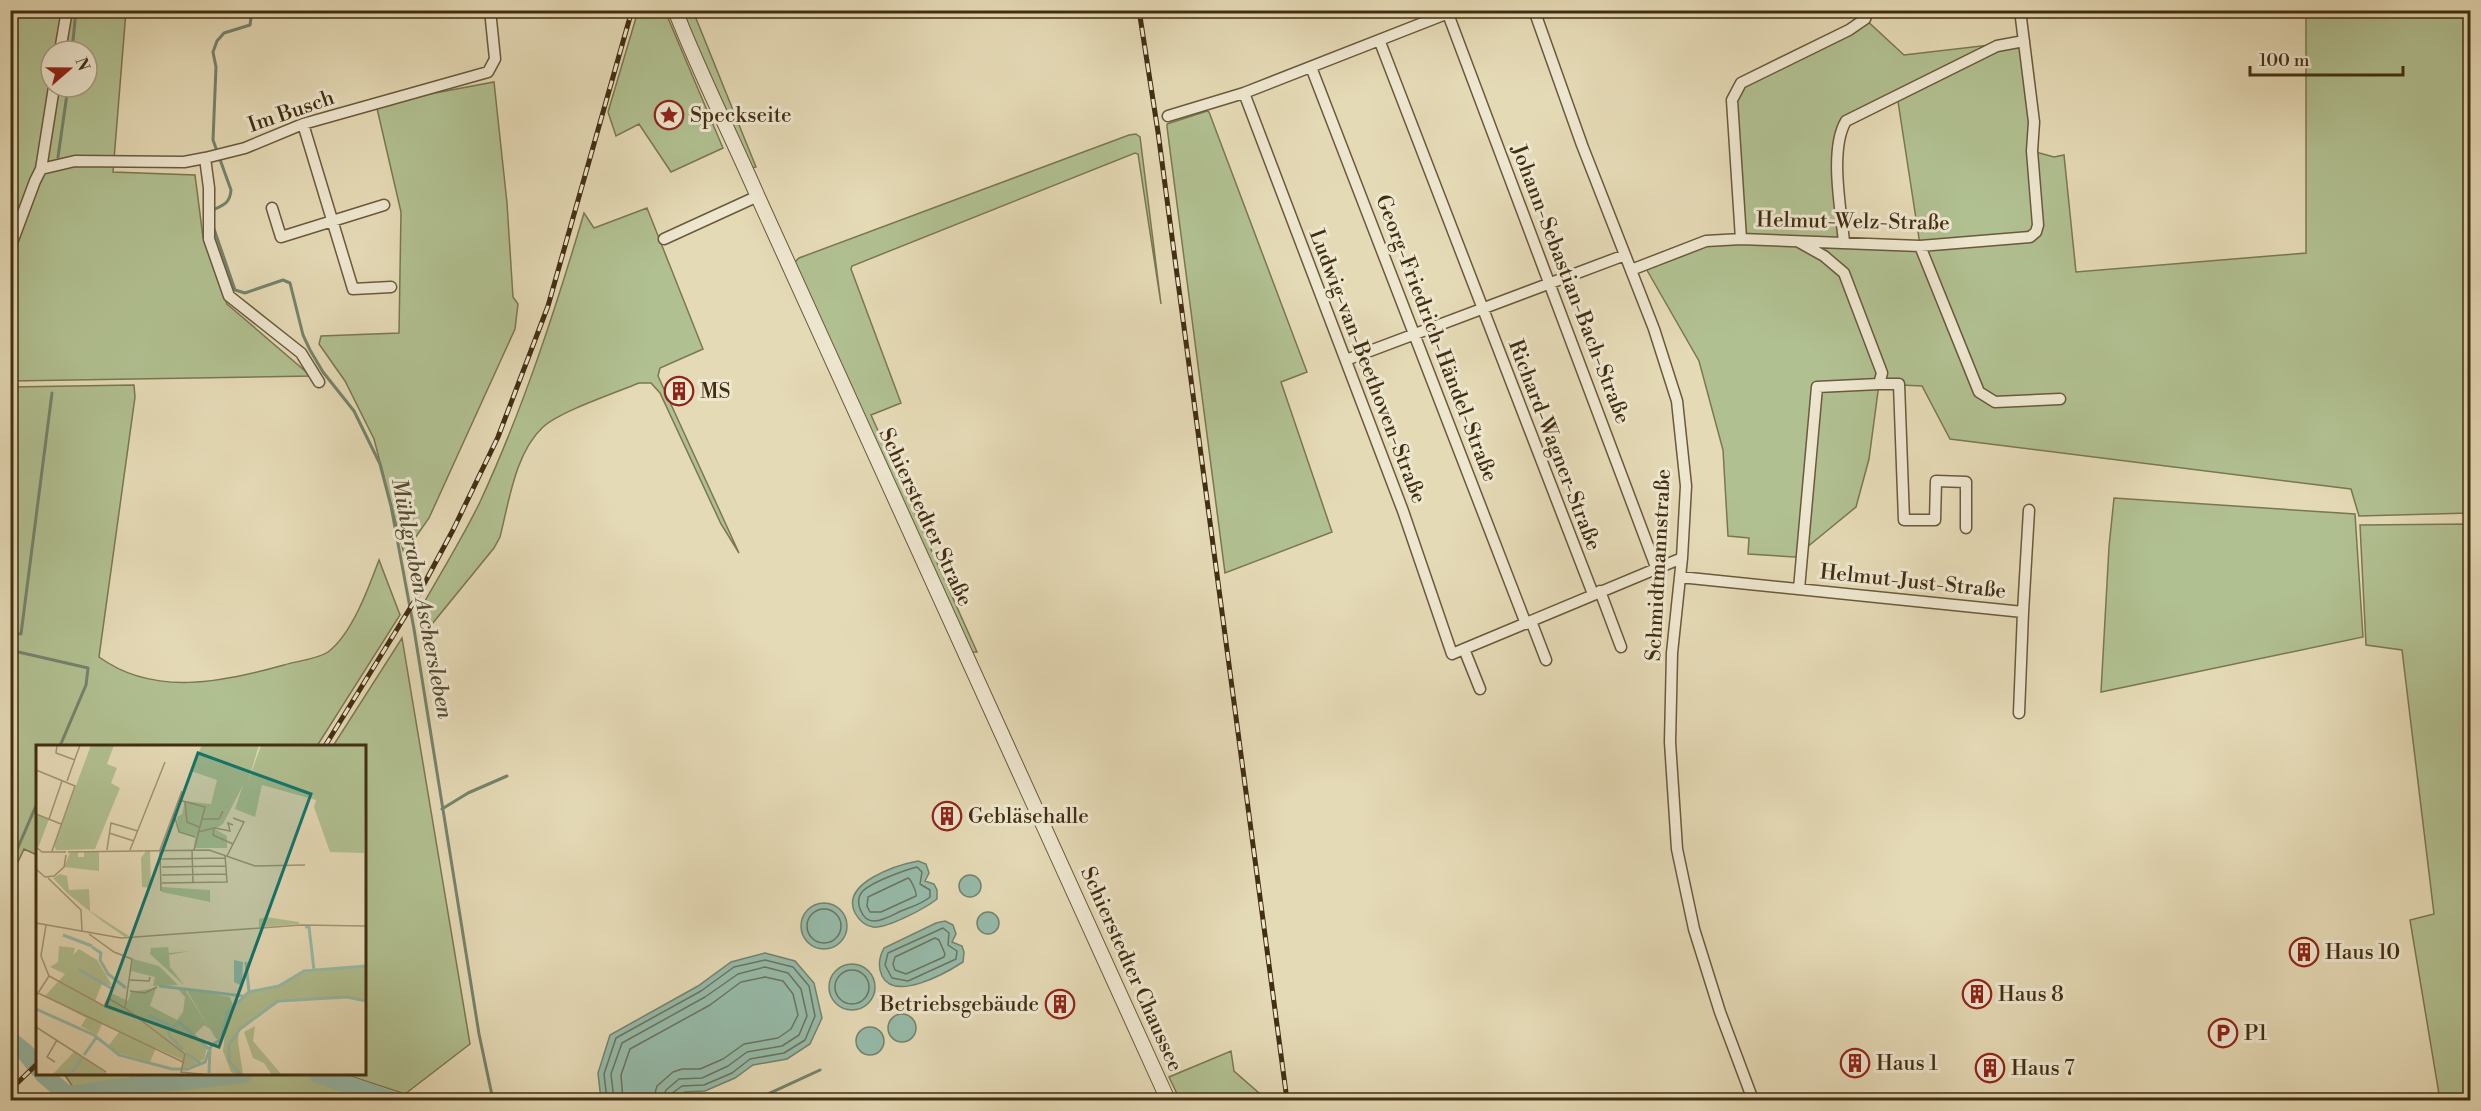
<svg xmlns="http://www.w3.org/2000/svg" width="2481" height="1111" font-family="'Libre Bodoni',serif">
<rect width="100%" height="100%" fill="#e5dab6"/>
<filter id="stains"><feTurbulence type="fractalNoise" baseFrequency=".00333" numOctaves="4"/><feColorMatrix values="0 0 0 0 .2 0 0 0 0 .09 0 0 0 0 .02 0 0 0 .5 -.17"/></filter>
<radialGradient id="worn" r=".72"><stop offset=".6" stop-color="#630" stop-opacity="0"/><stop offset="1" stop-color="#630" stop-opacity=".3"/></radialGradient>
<!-- green -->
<path fill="#b1c091" stroke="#7a7751" stroke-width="1.5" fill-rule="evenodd" d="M10,11H126L113,172L195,175L203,237L227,304L311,376L11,381ZM51,51H87V87H51Z
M638,11H665L723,148L671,172L639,124L616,136L608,112Z
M680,11H693L756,167L751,168Z
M2306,11H2470V513L2359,516L2351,489L1950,439L1922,386L1879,384L1869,459L1856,507L1795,557L1748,554L1749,538L1728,536L1723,450L1699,361L1644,265L1706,241L1741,239L1732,100L1741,83L1865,19L1904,55L2024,41L2032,151L2054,157L2064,155L2076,272L2306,253ZM1897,95L1920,245L1844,242L1838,173L1846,121Z
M494,82L507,203L513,297L518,304L515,329L429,518L404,554L374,439L345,381L319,344L321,336L399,333L401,212L376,104Z
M1207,111L1209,112L1307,372L1281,382L1332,532L1225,573L1167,127V124Z
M1136,134L1140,137L1161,304L1138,154L1135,153L852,266L851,269L901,403L871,415L977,652H969L794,263L799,258L1129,135Z
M647,208L703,349L660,368L658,376L739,553L721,524L660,393L651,383H639C615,393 561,411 543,427C515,453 509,502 500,537L494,548L432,624L424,621L420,610C440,574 462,539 480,502C523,409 555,311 584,213L594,228Z
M134,385L135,397L99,657C154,697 223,682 284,665C297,661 318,659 328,652C352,634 369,587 379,560L400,615L317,746H38L37,855L24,849L11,877V387Z
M2114,498L2355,514L2363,637L2101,692L2109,547Z
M2470,524V1100H2440L2410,920L2434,914L2402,650L2366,645L2360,525Z
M402,638L470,1044L405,1094L344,1074H364V746H333Z
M1231,1051L1234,1071L1267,1100H1180L1169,1077Z
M64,1074H162L73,1087Z
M217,1074H316L339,1077L407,1100H110L149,1087Z"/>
<!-- water -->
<path fill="#96bbaa" stroke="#74836d" stroke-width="1.5" d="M918,861L926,864L929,873L925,881L934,884L937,890V899C926,908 886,929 873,927C864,926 859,920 855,913C840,883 897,865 918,861Z
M959 886a11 11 0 1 1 22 0a11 11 0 1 1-22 0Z
M801 926a23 23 0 1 1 46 0a23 23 0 1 1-46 0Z
M977 923a11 11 0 1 1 22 0a11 11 0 1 1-22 0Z
M945,921L953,925L956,934L952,942L962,946L964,952L963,962C946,973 895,1002 882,976C878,967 879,957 884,948L936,923Z
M765,953L795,961L814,983L822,1018L810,1044L787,1059L753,1065L735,1078L705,1091L685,1092L673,1100H601L598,1073L610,1035L698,986L731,962Z
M829 987a23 23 0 1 1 46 0a23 23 0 1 1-46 0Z
M888 1028a14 14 0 1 1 28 0a14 14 0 1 1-28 0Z
M856 1041a14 14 0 1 1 28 0a14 14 0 1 1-28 0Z"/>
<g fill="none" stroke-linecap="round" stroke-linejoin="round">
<!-- shore -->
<path stroke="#6c745e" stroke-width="1.5" d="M917,867L922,872L920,884L930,890V897C922,904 911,907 901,911C893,915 883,921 874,921C862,921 854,902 862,892C869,883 905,870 917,867Z
M908,878C911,879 917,893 916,896L881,912H870L867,906L868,897Z
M807 926a17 17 0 1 1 34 0a17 17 0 1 1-34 0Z
M943,928L949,933L948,945L957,951L956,959L908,981L892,978L885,965L888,953Z
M935,938L939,940L945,954L944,957L906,974L895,970L893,964L895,957Z
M835 987a17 17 0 1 1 34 0a17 17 0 1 1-34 0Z
M607,1100L604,1074L616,1038L701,991L734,967L765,960L793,967L809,986L815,1016L805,1040L784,1053L750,1059L732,1073L704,1085L682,1086L671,1094L670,1100
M614,1100L611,1074L622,1043L705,997L738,974L765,967L788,973L801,989L807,1016L799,1035L782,1046L747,1052L728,1066L702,1078L679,1079L666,1090L662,1100
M623,1100L621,1075L630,1049L710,1005L741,982L765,977L783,981L793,994L798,1015L791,1029L778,1038L744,1044L723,1059L700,1069H682L673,1072L657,1086L653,1100"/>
<!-- stream -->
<path stroke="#74836d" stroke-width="3" d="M72,51L76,10
M58,157L68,87
M213,210C224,205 230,203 231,190L213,140L216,67L213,52L217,41L224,33L250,25L252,10
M214,229L235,290L245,293L283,280L290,283L303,335L310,350L323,372L354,411L380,464L391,506L414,629L479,1034L493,1100
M10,632L21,634L52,393
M14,651L88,668L86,685L60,746
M442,809L468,793L507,776
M10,866L38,801
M755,1100L820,1070"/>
<!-- river -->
<path stroke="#96bbaa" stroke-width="18" d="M10,1040L25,1052L38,1068
M43,1074L65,1093L76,1095L100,1090L244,1074
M317,1074L391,1100"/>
<!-- minor casing -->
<g stroke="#6b593a" stroke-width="13">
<path id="minor" d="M1534,10L1582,145L1654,329L1677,401L1686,486L1682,558L1672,653L1670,742L1677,849L1694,929L1720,1012L1753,1100
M1448,14L1656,567
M1380,42L1593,594
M60,51L67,10
M1311,67L1526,624
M1244,93L1403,511L1452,654L1682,558
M1168,116L1244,93L1456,10
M303,124L353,289L391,287
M205,158L209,188V239L229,296L301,353L319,382
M41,169L75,161L184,162L205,158L245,148L303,124L488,72L495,59L490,10
M272,208L281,237L384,205
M664,239L758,196
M1741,239L1732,100L1741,83L1849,30L1865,19L1868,10
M1799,242L1824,256L1844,273L1882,373L1879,384L1817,387L1799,589
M1844,242C1841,210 1829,149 1846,121L1997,46L2024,41
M1920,246L1979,392L1995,402L2060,399
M10,248L35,181L41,169L54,87
M1631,270L1706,241L1741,239L1920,246L2030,237L2036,232L2038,225L2032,151L2034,122L2020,10
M1346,360L1625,255
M1879,384H1899L1904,520H1935L1936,481L1966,482V528
M1680,577L2023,612L2029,510
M1600,591L1621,647
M1531,621L1546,660
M1464,649L1480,689
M2019,713L2023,612"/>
</g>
<!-- tertiary casing -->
<g stroke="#6b593a" stroke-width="16">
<path id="tertiary" d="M675,10C700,74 731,135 758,197C893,499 1032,799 1168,1100"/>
</g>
<!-- minor -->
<use href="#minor" stroke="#eee7d0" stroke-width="10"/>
<!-- tertiary -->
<use href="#tertiary" stroke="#eee7d0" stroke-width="14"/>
<!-- rail casing -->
<g stroke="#422e11" stroke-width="5">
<path id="rail" d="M1139,10L1158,132L1287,1100
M325,746L417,597L453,530L498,437L548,306L632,10
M10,1090L38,1063"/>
</g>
<!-- rail -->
<use href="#rail" stroke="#eee7d0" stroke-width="3" stroke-dasharray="9" stroke-linecap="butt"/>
</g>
<!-- icons -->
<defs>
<g id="sight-ring" transform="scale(1.5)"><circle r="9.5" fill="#eee7d0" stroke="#8f2418" stroke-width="1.5"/><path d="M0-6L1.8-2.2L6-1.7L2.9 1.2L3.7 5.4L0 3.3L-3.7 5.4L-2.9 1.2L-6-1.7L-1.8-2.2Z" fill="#8f2418"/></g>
<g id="building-ring" transform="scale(1.5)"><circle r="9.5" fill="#eee7d0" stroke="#8f2418" stroke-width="1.5"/><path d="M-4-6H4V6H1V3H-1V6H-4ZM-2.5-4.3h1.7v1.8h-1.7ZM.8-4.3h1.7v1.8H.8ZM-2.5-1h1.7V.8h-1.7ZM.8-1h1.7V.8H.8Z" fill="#8f2418"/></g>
<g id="parking-ring" transform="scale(1.5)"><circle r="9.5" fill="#eee7d0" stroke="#8f2418" stroke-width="1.5"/><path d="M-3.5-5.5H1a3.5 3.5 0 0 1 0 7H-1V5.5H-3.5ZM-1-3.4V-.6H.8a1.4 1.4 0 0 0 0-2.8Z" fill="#8f2418"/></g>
</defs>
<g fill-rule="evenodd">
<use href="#sight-ring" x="669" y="115"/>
<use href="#building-ring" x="679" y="391"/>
<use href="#building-ring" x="947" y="816"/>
<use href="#building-ring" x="2304" y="952"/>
<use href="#building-ring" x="1977" y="994"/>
<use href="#building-ring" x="1060" y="1004"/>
<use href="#parking-ring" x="2223" y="1033"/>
<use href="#building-ring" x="1855" y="1063"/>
<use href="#building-ring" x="1990" y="1068"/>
</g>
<g text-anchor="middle" stroke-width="6" stroke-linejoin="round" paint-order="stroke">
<!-- street labels -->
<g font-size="21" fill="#422e11" stroke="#eee7d0">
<text transform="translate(291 111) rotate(-19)" y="7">Im Busch</text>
<text transform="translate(1853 221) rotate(1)" y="7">Helmut-Welz-Straße</text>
<text transform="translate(1571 284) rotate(69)" y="7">Johann-Sebastian-Bach-Straße</text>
<text transform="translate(1437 338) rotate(69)" y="7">Georg-Friedrich-Händel-Straße</text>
<text transform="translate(1368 366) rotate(69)" y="7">Ludwig-van-Beethoven-Straße</text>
<text transform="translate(1555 445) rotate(69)" y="7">Richard-Wagner-Straße</text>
<text transform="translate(926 517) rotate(65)" y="7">Schierstedter Straße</text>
<text transform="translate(1658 565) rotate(-87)" y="7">Schmidtmannstraße</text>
<text transform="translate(1913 581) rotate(6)" y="7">Helmut-Just-Straße</text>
<text transform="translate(1132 969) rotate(66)" y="7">Schierstedter Chaussee</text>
</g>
<!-- poi labels -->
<g font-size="21" fill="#422e11" stroke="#eee7d0" text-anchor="start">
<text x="690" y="122">Speckseite</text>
<text x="700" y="398">MS</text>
<text x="968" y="823">Gebläsehalle</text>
<text x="2325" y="959">Haus 10</text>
<text x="1998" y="1001">Haus 8</text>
<text x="1039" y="1011" text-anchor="end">Betriebsgebäude</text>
<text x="2244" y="1040">P1</text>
<text x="1876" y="1070">Haus 1</text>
<text x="2011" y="1075">Haus 7</text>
</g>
<!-- water labels -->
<g font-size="22" font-style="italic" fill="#534a30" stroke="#eee7d0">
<text transform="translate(423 598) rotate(79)" y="8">Mühlgraben Aschersleben</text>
</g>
</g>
<!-- overview -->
<g transform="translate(36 745)">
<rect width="330" height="330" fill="#e5dab6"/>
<path d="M55,0H78L71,19L81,23L75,38L84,43L59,104L20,105L18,100ZM166,0H223L211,40L225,0H330L328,108L294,107L278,62L280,55L226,40L219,72L199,64L207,40L187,79L179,84L191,91V103H158L159,92L143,87L141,72L146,69L149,56L175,59L181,35L155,26ZM0,70L13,74L2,103L0,101ZM110,106H114L115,143L106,142L105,113ZM42,107V112H48V107H63V126L28,122L34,108ZM24,129L31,131L33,145L53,144L54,166L93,191L89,192L66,176L31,148L17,133ZM126,142L174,145V157L126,147ZM230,172L263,177V179L223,182V174ZM23,201L39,203L37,210L43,204L61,215L76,240L66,239L59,256L68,261L75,248L92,256L95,247L120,243L114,261L141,275L147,267L149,252L141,243H148L174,284L168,280L158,290L171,303L168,314L161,318L130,290L161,319L145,324L147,315L120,303L114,317L80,307L73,300L83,287L66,279L61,290L45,281L50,273L9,251L29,229L14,222L22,217ZM132,202L133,208L154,206L133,210L134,222L149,241L114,209L115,203ZM97,214L123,221L142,240L117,241L119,232L95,226ZM330,221V256L311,253L246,254L209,279L203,284L202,297L207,329L201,330L195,327L187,306L191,268L184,294H180L150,244L194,252L197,260L212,248L244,242L263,228ZM219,281L217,296L246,330H236L228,318L217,313L208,287ZM38,307L73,330H16Z" fill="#b1c091"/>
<path d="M198,215L207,217L206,241L198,237Z" fill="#96bbaa"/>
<path fill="none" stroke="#96bbaa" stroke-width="3" d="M269,182H273L278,225M27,190L56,201M56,202L65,208L64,215L72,229L90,243M210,217L213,247M42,224L75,243M123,241L207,251M0,264L58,290L83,310L136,324H152L169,317L175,301L185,294L191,268L213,247L243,241L268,226L330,221M112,270L136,282L132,289M137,283L143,277L174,305M133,290L147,305M150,308L165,319M48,310L60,293M173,328L174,302M34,330L46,313M205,330L193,316V300L204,284L242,256L311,252L330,256"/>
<path fill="none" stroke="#a49574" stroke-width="1.5" d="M21,0L20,8L39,15M0,25L39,41L16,106M31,36L44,0M143,55L169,62L158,105M149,56L151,77L163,82M0,69L25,79M138,69L143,87L159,92M13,74L26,36M166,74H183L187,66M179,83L194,86L192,78L197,80M162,87L178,83L177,90L197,99M73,88L98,96M0,102L6,107H30M71,105L75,78L102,86M94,105L129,17M156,105L157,137M32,107L173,105L219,121L269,120M191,111L208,77L197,73M125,114L189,113M126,122L190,121M0,124L9,132L18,131L28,122L30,110M126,130L190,129M12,133L45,165L46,186M126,138L191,137L189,110M125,146L124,105L146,46M0,178L85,193L265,180L330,181M10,180L5,211L13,231L68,261L72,253L89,263L149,309L145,327L173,330M53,189L78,207L96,214L89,263M94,235L113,236L114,232M94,246L109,248L121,242M2,248L147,317M0,251L13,231M0,282L70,327M19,317L11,312L21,295"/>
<path fill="#0f766e" fill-opacity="0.15" stroke="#0f766e" stroke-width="3" d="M162,8L275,49L183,302L70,261Z"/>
<rect width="330" height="330" fill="none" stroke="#422e11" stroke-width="3"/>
</g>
<!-- margin -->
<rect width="2481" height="1111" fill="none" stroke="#e5dab6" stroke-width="36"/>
<rect x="12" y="12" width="2457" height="1087" fill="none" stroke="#422e11" stroke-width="3"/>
<rect x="18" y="18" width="2445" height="1075" fill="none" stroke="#422e11" stroke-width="1.5"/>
<!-- north arrow -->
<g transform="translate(69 69) rotate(70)"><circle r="28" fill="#eee7d0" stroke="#a99d84" stroke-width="1.5"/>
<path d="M0-4.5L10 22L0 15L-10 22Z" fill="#8f2418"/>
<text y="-9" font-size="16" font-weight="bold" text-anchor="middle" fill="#422e11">N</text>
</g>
<!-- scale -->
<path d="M2250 66v9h153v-9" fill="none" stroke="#422e11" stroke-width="3"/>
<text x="2259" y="66" font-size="18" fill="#422e11" stroke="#eee7d0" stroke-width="4.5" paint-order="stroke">100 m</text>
<rect width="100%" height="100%" filter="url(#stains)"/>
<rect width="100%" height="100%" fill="url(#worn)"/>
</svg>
